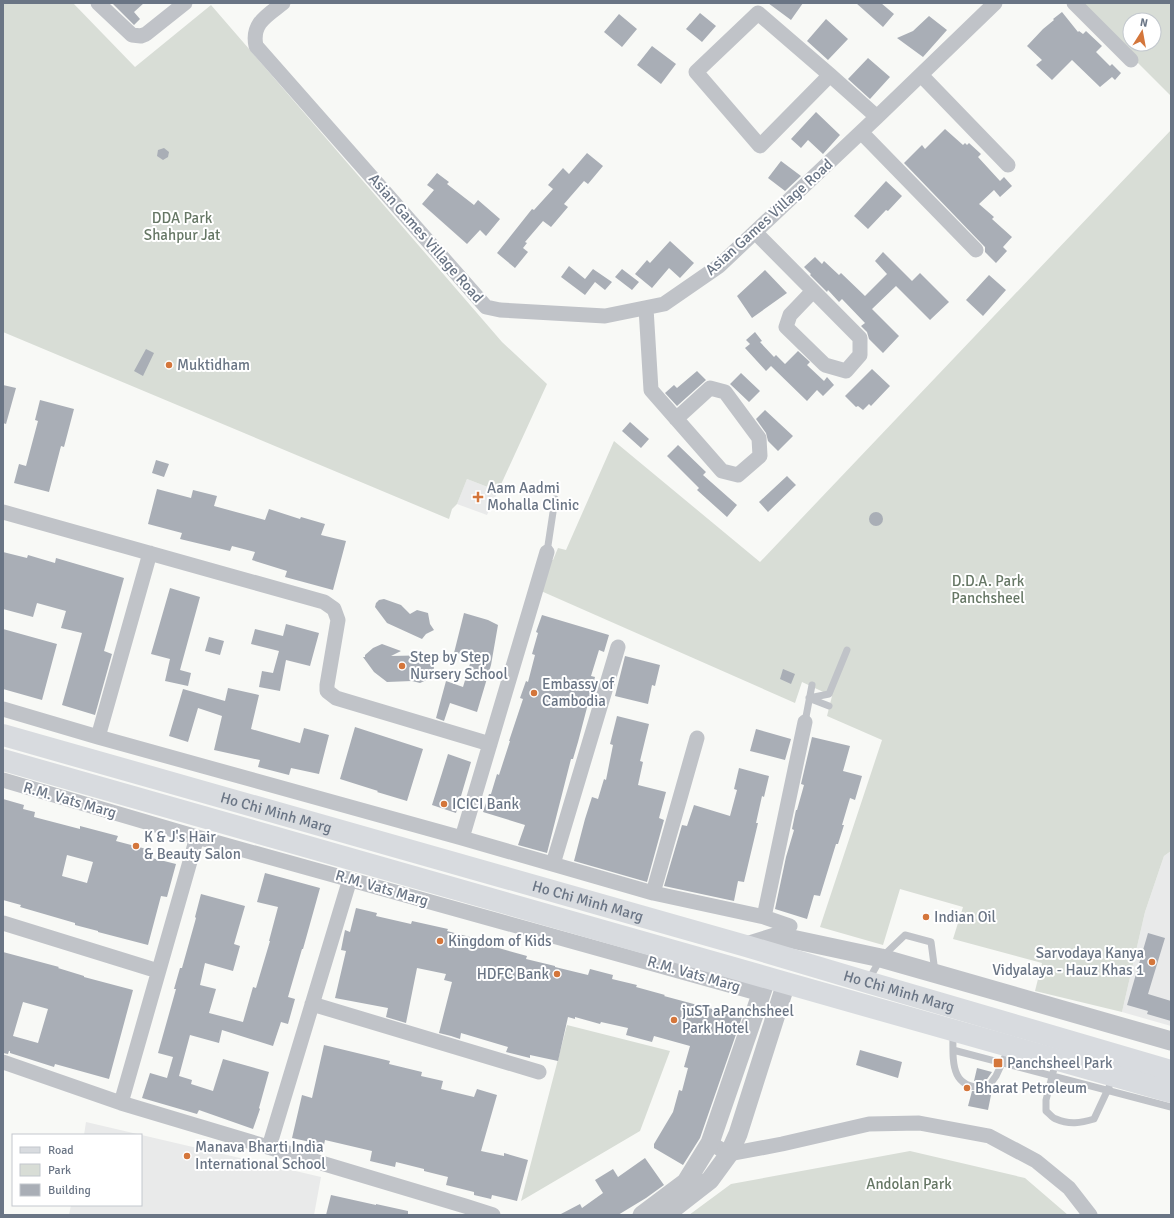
<svg xmlns="http://www.w3.org/2000/svg" width="1174" height="1218" font-family="Signika,sans-serif">
<rect width="100%" height="100%" fill="#f8f9f6"/>
<!-- built -->
<path fill="#e9eaea" d="M467,479L498,491L487,515L457,504Z
M1171,851V1026L1122,1012L1145,912L1164,856Z
M86,1122L321,1177L314,1215H69L71,1205H141V1135H84Z"/>
<!-- green -->
<path fill="#d8ddd6" fill-rule="evenodd" d="M3,3H73L135,67L211,5L502,342L547,384L498,491L467,479L457,504L452,509L449,519L3,332Z
M1078,3H1171V96ZM1130,20H1154V44H1130Z
M1171,130V851L1164,856L1145,912L1122,1012L1035,991L1042,963L953,939L963,907L900,889L883,945L820,927L882,740L827,716L832,696L802,682L795,703L541,591L549,560H553L558,548L566,550L614,441L760,562Z
M567,1025L670,1051L640,1131L521,1201Z
M910,1151L1025,1178L1068,1215H689L731,1184Z"/>
<!-- building -->
<path fill="#a9aeb6" fill-rule="evenodd" d="M112,3H144L134,12L140,19L134,25Z
M768,3H803L791,20Z
M856,3H881L894,14L883,27Z
M1062,12L1078,32L1079,31L1083,34L1086,31L1102,46L1096,52L1110,66L1112,64L1121,73L1115,80L1112,77L1100,87L1072,60L1052,80L1036,65L1042,60L1027,46L1043,29L1054,20L1053,19Z
M700,13L716,26L702,42L686,29Z
M619,14L637,29L622,47L604,32Z
M929,16L947,30L923,57L897,38L913,31Z
M826,19L848,39L828,60L807,41Z
M652,46L676,64L661,84L637,65Z
M868,58L890,77L870,99L848,79Z
M816,112L840,135L823,154L808,140L801,148L791,139Z
M945,129L963,145L965,143L967,145L969,143L981,154L978,157L1000,181L1004,177L1012,186L1000,197L994,190L979,204L994,217L992,219L1012,237L1003,247L1007,251L996,263L985,252V247L982,244L904,163L922,145L925,149Z
M164,148L169,152L168,157L163,160L157,156L158,150Z
M587,153L603,166L588,184L584,181L564,204L568,207L551,227L543,221L525,242L527,243L523,248L528,252L515,268L497,253L532,209L534,210L553,189L548,185L563,168L569,174Z
M781,161L801,176L785,191L768,178Z
M437,173L449,182L447,184L474,205L478,200L500,219L486,236L480,230L467,244L422,204L434,190L427,185Z
M886,181L902,196L888,211L886,210L868,229L854,216Z
M670,241L694,263L680,278L669,268L652,288L635,274L647,260L650,263Z
M883,252L912,281L920,273L949,302L930,320L896,286L872,309L899,336L883,353L869,339L867,332L861,326L865,323L842,299L839,302L828,290L827,292L810,275L811,274L804,267L815,257L822,264L824,261L839,275L841,273L865,296L887,274L875,261Z
M569,266L585,279L593,269L612,282L605,290L595,282L585,295L561,277Z
M622,269L639,282L632,290L615,277Z
M765,270L787,293L752,318L737,296Z
M989,275L1006,290L983,316L966,300Z
M755,332L762,341L760,342L774,357L776,355L785,364L798,351L810,362L807,365L824,381L827,377L834,385L823,396L817,390L807,401L771,366L766,371L745,348L750,344L746,340Z
M146,349L154,353L143,376L134,371Z
M872,369L890,386L871,406L869,404L863,410L858,406L856,407L845,396Z
M697,371L706,380L677,406L665,393L674,385L677,388Z
M741,373L760,391L749,402L730,384Z
M3,385L16,388L6,424L3,423Z
M40,400L74,409L64,447L61,446L49,492L14,483L19,464L26,466L38,421L35,420Z
M765,410L793,436L778,451L768,441L766,433L756,419Z
M630,422L649,439L641,448L622,431Z
M678,445L706,472L703,475L737,505L727,517L697,490L699,488L667,456Z
M156,460L169,464L164,477L152,473Z
M787,476L796,485L768,512L759,502Z
M157,489L191,498L193,490L217,496L214,506L265,520L269,509L300,519L301,517L325,524L321,535L346,541L333,590L285,577L287,571L252,560L255,552L232,546L230,551L180,539L182,533L148,524Z
M869 519a7 7 0 1 1 14 0a7 7 0 1 1-14 0Z
M3,552L27,558L28,555L55,563L56,558L124,578L104,651L112,654L95,715L62,705L82,633L61,628L66,611L37,603L33,617L3,609Z
M170,588L200,597L180,670L191,673L188,686L165,681L170,659L151,654Z
M384,599L401,605L410,614L417,610L428,613L430,624L434,630L426,634L422,639L387,623L375,607L376,603L379,600Z
M464,613L488,620L498,625L491,665L477,712L450,703L444,721L436,718L446,681L463,687L472,657L454,653Z
M542,615L609,635L604,652L599,650L591,676L595,677L578,742L573,759H571L547,853L518,845L525,825L483,812L489,794H491L497,774L499,775L510,741H509L523,699L520,698L526,681L528,682L535,655L532,654L538,633L536,632Z
M286,624L319,633L310,666L286,660L280,691L259,687L262,671L273,673L279,651L251,644L255,629L283,636Z
M3,629L57,644L42,700L3,689Z
M209,637L224,641L220,655L205,651Z
M382,644L401,651L391,656L435,655L433,677L420,683L412,681L387,682L374,672L363,657H365V655L373,648Z
M625,656L660,665L655,686L652,685L648,704L615,696Z
M783,669L795,674L791,684L780,679Z
M228,688L259,695L251,729L300,743L304,728L329,735L319,774L291,768L289,775L258,767L260,760L214,750L222,716L198,708L188,742L169,736L183,689L225,701Z
M617,716L649,724L640,761L643,762L638,785L666,792L659,818L664,820L647,882L574,861L585,819L592,797L598,799L604,779L606,780L613,745L610,744Z
M355,727L423,749L407,801L377,792L378,791L340,779Z
M756,729L791,739L785,760L750,751Z
M812,737L850,746L843,771L862,776L855,800L850,798L842,825H844L838,844H836L820,896L814,895L807,919L775,909L786,857L794,830L792,829L796,810H797L804,785L801,784Z
M448,754L471,762L456,813L432,805Z
M739,768L769,776L764,797L762,796L756,823H758L744,882L738,881L734,901L664,886L682,825L687,826L694,805L730,816L737,790L734,789Z
M3,799L24,805L23,809L35,812L34,817L80,829V826L118,836L116,841L154,851L152,858L176,864L167,897L161,896L148,945L98,932V931L75,925V923L20,907L21,905L3,900ZM67,855L93,862L87,883L62,876Z
M265,873L320,888L303,949H302L288,997L295,999L288,1024L281,1022L273,1046L222,1030L219,1043L190,1035L179,1076L192,1080L191,1084L213,1091L223,1059L269,1072L259,1108L260,1109L253,1129L199,1110L197,1114L142,1098L150,1073L167,1078L173,1057L158,1053L176,989H174L180,968H182L196,918L195,917L201,894L245,906L234,944L240,946L233,971L205,963L200,985L216,989L209,1013L243,1022L253,987L256,988L270,941H269L278,907L257,902Z
M356,908L377,913L376,916L411,924L412,921L448,929L447,931L489,942L488,945L527,956L526,959L555,966V967L588,975L590,969L613,975L612,979L637,985L636,987L665,995L664,996L742,1017L700,1138L683,1165L654,1148V1144L673,1112L679,1090L682,1091L688,1068L684,1067L690,1046L654,1036L652,1042L626,1035L628,1028L601,1022L600,1024L575,1017V1019L568,1017L558,1061L530,1055V1058L506,1052L508,1047L461,1033L460,1039L451,1036L439,1033L452,982L444,980L446,974L417,968L406,1023L386,1017L388,1008L335,998L346,951L341,950L345,930L350,932Z
M1148,933L1165,938L1148,994L1171,1001V1021L1147,1014L1148,1011L1127,1005Z
M3,952L59,967L58,968L84,976V977L133,990L109,1079L55,1064L54,1067L10,1053V1051H9L8,1054L3,1053ZM23,1002L48,1009L38,1043L13,1036Z
M324,1045L390,1061L389,1064L422,1072L421,1076L443,1081L441,1089L474,1097L477,1089L497,1095L481,1151L504,1156V1153L528,1160L517,1201L492,1195L491,1199L474,1195V1192L446,1185L448,1177L424,1171V1169L396,1162L395,1167L370,1161L372,1151L325,1140L324,1145L292,1138L302,1095L312,1098Z
M860,1050L902,1062L898,1078L856,1065Z
M977,1068L992,1072L985,1082L974,1081Z
M992,1090L988,1110L968,1106L972,1091L988,1092Z
M645,1158L664,1185L646,1198L618,1215H559L580,1204L582,1208L603,1193L595,1180L613,1169L618,1177Z
M331,1195L376,1205V1204L408,1211V1215H326Z"/>
<g fill="none" stroke-linecap="round" stroke-linejoin="round">
<!-- service -->
<path stroke="#c0c3c8" stroke-width="7" d="M547,552L555,499
M809,698L829,694L847,650
M811,699L829,706
M805,722L812,685
M868,981L881,958L905,935L931,942L935,972
M953,1032C953,1061 949,1091 988,1087L996,1076L1009,1048
M953,1050L1171,1107
M1056,1061L1046,1100V1111C1049,1113 1052,1118 1056,1119C1069,1125 1081,1123 1094,1119L1109,1087"/>
<!-- minor -->
<path stroke="#c0c3c8" stroke-width="15" d="M98,3L132,35L141,36L146,34L185,3
M283,3C268,15 251,23 256,46L486,307L500,310L605,316L664,304L719,266L877,117L995,3
M1074,3L1131,60
M830,75L760,146L696,72L758,13L830,75L877,117
M921,75L1008,165
M861,132L976,250
M755,232L860,338V355L846,371L825,365L786,327L790,315L813,291
M646,308L651,390L722,471L738,475L760,456L759,438L725,392L710,388L676,419
M3,512L324,602L334,609L338,620L327,685V691L336,698L490,744
M3,709L98,737L462,838L653,893L764,917L790,926
M98,737L150,553
M3,780L197,837L761,994
M462,838L547,552
M553,864L618,647
M653,893L697,738
M764,917L805,722
M3,923L158,971
M312,1004L539,1072
M3,1062L121,1103L465,1206L493,1215
M121,1103L197,837
M710,1143L729,1154L782,1144L869,1124L919,1123L989,1136L1036,1161L1069,1188L1090,1215
M269,1147L350,879"/>
<!-- tertiary -->
<path stroke="#c0c3c8" stroke-width="19" d="M746,946L778,936L881,958L1171,1041
M642,1215L686,1182L710,1143L767,977
M665,1215L710,1180L729,1154L738,1134L786,983"/>
<!-- primary -->
<g stroke="#d8dbdf" stroke-width="22">
<path id="s1" d="M3,735L746,946L867,982L1171,1071"/>
<path d="M3,760L786,983L1171,1092"/>
</g>
</g>
<!-- markers -->
<g fill="#d4763b" stroke="#fff" stroke-width="1.5">
<circle cx="169" cy="365" r="4"/>
<path d="M476 491h4v4h4v4h-4v4h-4v-4h-4v-4h4z"/>
<circle cx="402" cy="666" r="4"/>
<circle cx="534" cy="693" r="4"/>
<circle cx="444" cy="804" r="4"/>
<circle cx="136" cy="846" r="4"/>
<circle cx="926" cy="917" r="4"/>
<circle cx="440" cy="941" r="4"/>
<circle cx="1152" cy="962" r="4"/>
<circle cx="557" cy="974" r="4"/>
<circle cx="674" cy="1020" r="4"/>
<rect x="993" y="1058" width="10" height="10" rx="2"/>
<circle cx="967" cy="1088" r="4"/>
<circle cx="187" cy="1156" r="4"/>
</g>
<g text-anchor="middle" stroke-width="4" stroke-linejoin="round" paint-order="stroke">
<!-- street labels -->
<g font-size="15" fill="#6a7585" stroke="#fff">
<text transform="translate(769 217) rotate(-42)" y="5">Asian Games Village Road</text>
<text transform="translate(426 238) rotate(49)" y="5">Asian Games Village Road</text>
<text transform="translate(70 800) rotate(16)" y="5">R.M. Vats Marg</text>
<text dy="5" stroke="none"><textPath href="#s1" startOffset="284">Ho Chi Minh Marg</textPath></text>
<text transform="translate(382 888) rotate(16)" y="5">R.M. Vats Marg</text>
<text dy="5" stroke="none"><textPath href="#s1" startOffset="608">Ho Chi Minh Marg</textPath></text>
<text transform="translate(694 974) rotate(16)" y="5">R.M. Vats Marg</text>
<text dy="5" stroke="none"><textPath href="#s1" startOffset="932">Ho Chi Minh Marg</textPath></text>
</g>
<!-- park labels -->
<g font-size="15" fill="#667765" stroke="#fff">
<text x="182" y="223">DDA Park<tspan x="182" dy="17">Shahpur Jat</tspan></text>
<text x="988" y="586">D.D.A. Park<tspan x="988" dy="17">Panchsheel</tspan></text>
<text x="909" y="1189">Andolan Park</text>
</g>
<!-- poi labels -->
<g font-size="15" fill="#6a7585" stroke="#fff" text-anchor="start">
<text x="177" y="370">Muktidham</text>
<text x="487" y="493">Aam Aadmi<tspan x="487" dy="17">Mohalla Clinic</tspan></text>
<text x="410" y="662">Step by Step<tspan x="410" dy="17">Nursery School</tspan></text>
<text x="542" y="689">Embassy of<tspan x="542" dy="17">Cambodia</tspan></text>
<text x="452" y="809">ICICI Bank</text>
<text x="144" y="842">K &amp; J's Hair<tspan x="144" dy="17">&amp; Beauty Salon</tspan></text>
<text x="934" y="922">Indian Oil</text>
<text x="448" y="946">Kingdom of Kids</text>
<text x="1144" y="958" text-anchor="end">Sarvodaya Kanya<tspan x="1144" dy="17">Vidyalaya - Hauz Khas 1</tspan></text>
<text x="549" y="979" text-anchor="end">HDFC Bank</text>
<text x="682" y="1016">juST aPanchsheel<tspan x="682" dy="17">Park Hotel</tspan></text>
<text x="1007" y="1068">Panchsheel Park</text>
<text x="975" y="1093">Bharat Petroleum</text>
<text x="195" y="1152">Manava Bharti India<tspan x="195" dy="17">International School</tspan></text>
</g>
</g>
<!-- border -->
<rect width="1174" height="1218" fill="none" stroke="#6a7585" stroke-width="8"/>
<!-- legend -->
<rect x="12" y="1134" width="130" height="72" fill="#ffffff" stroke="#c3c8ce"/>
<rect x="20" y="1147" width="20" height="6" fill="#d8dbdf" stroke="#c3c8ce"/>
<text x="48" y="1154" font-size="12" fill="#6a7585">Road</text>
<rect x="20" y="1164" width="20" height="12" fill="#d8ddd6" stroke="#c3c8ce"/>
<text x="48" y="1174" font-size="12" fill="#6a7585">Park</text>
<rect x="20" y="1184" width="20" height="12" fill="#a9aeb6" stroke="#c3c8ce"/>
<text x="48" y="1194" font-size="12" fill="#6a7585">Building</text>
<!-- north arrow -->
<g transform="translate(1142 32) rotate(11)"><circle r="19" fill="#ffffff" stroke="#c3c8ce"/>
<path d="M0-3L7 15L0 10L-7 15Z" fill="#d4763b"/>
<text y="-6" font-size="11" font-weight="bold" text-anchor="middle" fill="#6a7585">N</text>
</g>
</svg>
